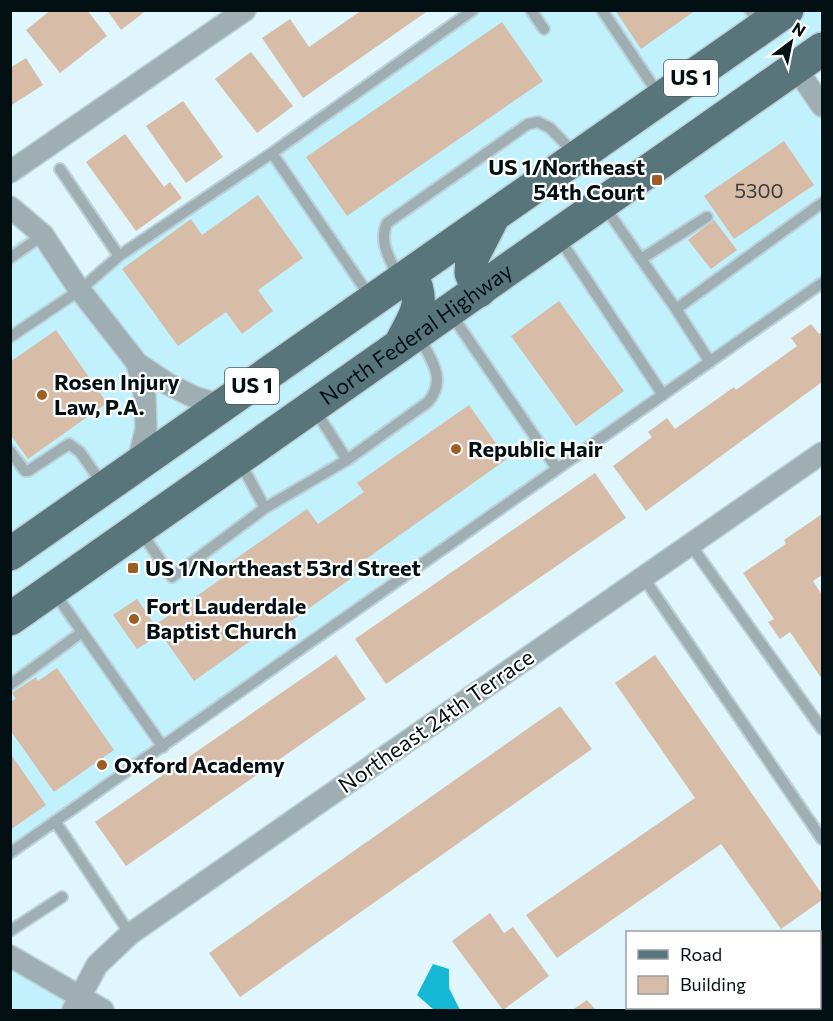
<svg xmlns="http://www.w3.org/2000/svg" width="833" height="1021" font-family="Commissioner,sans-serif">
<rect width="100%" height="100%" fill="#dff6fc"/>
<!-- built -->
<path fill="#c1f1fd" d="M473,11H822V49L796,68L822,106V283L11,853V246L33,232L76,296L272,153Z
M11,957L83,1000L77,1010H11Z"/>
<!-- water -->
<path fill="#15b9d5" d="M433,964L449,969V988L460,1010H434L417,995Z"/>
<!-- building -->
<path fill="#d7bca7" d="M51,10H87L107,36L60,73L26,30Z
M107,10H147L121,30Z
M362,10H429L303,98L262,38L290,19L309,47Z
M615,10H696L641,49Z
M502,22L543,81L347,216L306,157Z
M251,52L293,106L257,133L215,79Z
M26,58L43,85L10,106V68Z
M183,101L223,157L186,183L146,126Z
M125,134L164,187L170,182L182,198L136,231L86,162Z
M784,141L814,185L734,239L704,196Z
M258,195L303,258L258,290L273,311L242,334L226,312L178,346L122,269L191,219L202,235Z
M714,220L737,250L711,269L688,240Z
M559,301L624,391L576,426L511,336Z
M811,324L819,334L822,332V382L646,511L613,466L652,437L648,432L667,418L675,429L734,387L736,390L797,346L791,338Z
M56,330L107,403L28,459L10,434V362Z
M469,405L507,459L352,569L356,575L277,631L273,625L194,681L161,634L137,649L113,615L137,599L155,625L234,570L231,562L307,509L318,524L364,492L357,483Z
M595,473L626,518L386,684L355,639Z
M822,514V575L813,581L822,595V679L790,632L780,639L768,622L774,619L743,573L786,544L784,540Z
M336,655L366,699L126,866L95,822Z
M655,655L822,894V900L781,929L721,844L557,958L526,915L695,798L615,683Z
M57,668L114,750L54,792L10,730V702L16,699L12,693L36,677L38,681Z
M560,706L592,749L240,997L209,953Z
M10,753L46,805L10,830Z
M490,913L504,933L513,927L549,976L503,1010L452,941Z
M587,1000L596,1010H572Z
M732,1008H795L793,1010H730Z"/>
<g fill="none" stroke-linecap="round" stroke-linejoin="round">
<!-- service casing -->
<g stroke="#bcd1d7" stroke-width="14">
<path id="service" d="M531,10L544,29
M602,10L659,95
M750,10L760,25
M272,153L371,298
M60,169L119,256
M604,206L676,309
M559,238L663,395
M10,258L43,235
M641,259L707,217
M399,279C391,260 378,243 387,223L528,124L538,122L550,128L576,155
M451,314L557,469
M10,337L80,290L119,256L272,153L473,10
M710,362L676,309L822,203
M315,410L347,460L428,402C448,379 430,358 418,335
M10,451L25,471H28L69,444L80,452L103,485
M240,462L265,508
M141,532L172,577L265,508L347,460
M690,544L822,729
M643,577L822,839
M54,592L163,747
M10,685L82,632
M55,821L130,934
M10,853L822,283
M10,931L62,897"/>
</g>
<!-- minor casing -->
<g stroke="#bcd1d7" stroke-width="24">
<path id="minor" d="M796,68L822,106
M10,172L245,10
M10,207L43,235L76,285L137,363L168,384L194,397L224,406
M137,363L145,397L146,429L137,465
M10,956L103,1010
M73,1010L97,965L130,934L822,453"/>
</g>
<!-- primary casing -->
<g stroke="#bcd1d7" stroke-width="36">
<g id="primary">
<path d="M479,291L471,273L472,258L492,219"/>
<path d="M400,345C414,316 427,306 411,274"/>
<path d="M10,554L787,10"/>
<path id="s1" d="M10,619L822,49"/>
</g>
</g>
<!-- service -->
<use href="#service" stroke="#9eaeb2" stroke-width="10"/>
<!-- minor -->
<use href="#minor" stroke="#9eaeb2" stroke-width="21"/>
<!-- primary -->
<use href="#primary" stroke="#58757c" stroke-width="33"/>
</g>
<!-- markers -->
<g fill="#9d5e25" stroke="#fff" stroke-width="2">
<rect x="651" y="174" width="12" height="12" rx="3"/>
<circle cx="42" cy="395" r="6"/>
<circle cx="456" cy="449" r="6"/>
<rect x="127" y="562" width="12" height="12" rx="3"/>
<circle cx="134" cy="619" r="6"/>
<circle cx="102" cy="765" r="6"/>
</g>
<g text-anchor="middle" stroke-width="4.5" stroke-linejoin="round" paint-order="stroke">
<!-- number labels -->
<g font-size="20" fill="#383b38">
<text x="759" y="198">5300</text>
</g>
<!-- shield labels -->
<g fill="#fff" stroke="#4f585a" stroke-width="1.5">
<rect x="664" y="60" width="54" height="36" rx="4.5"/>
<rect x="225" y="368" width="54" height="36" rx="4.5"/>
</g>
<g font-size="21" font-weight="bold" fill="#031013">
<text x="691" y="85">US 1</text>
<text x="252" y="393">US 1</text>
</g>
<!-- poi labels -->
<g font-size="22" font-weight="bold" fill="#031013" stroke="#fff" text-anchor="start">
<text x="645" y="175" text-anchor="end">US 1/Northeast<tspan x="645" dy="25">54th Court</tspan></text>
<text x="54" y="390">Rosen Injury<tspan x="54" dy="25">Law, P.A.</tspan></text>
<text x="468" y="457">Republic Hair</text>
<text x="145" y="576">US 1/Northeast 53rd Street</text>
<text x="146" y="614">Fort Lauderdale<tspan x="146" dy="25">Baptist Church</tspan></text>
<text x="114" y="773">Oxford Academy</text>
</g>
<!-- street labels -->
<g font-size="22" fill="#031013" stroke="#fff">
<text dy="8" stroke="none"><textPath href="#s1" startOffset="496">North Federal Highway</textPath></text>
<text transform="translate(436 721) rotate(-35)" y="8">Northeast 24th Terrace</text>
</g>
</g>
<!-- border -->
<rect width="833" height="1021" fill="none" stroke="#031013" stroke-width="24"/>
<!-- legend -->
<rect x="626" y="931" width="195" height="78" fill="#ffffff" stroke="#9a9fa1" stroke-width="1.5"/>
<rect x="638" y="950" width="30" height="9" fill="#58757c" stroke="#9a9fa1" stroke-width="1.5"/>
<text x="680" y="961" font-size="18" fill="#031013">Road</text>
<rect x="638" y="976" width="30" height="18" fill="#d7bca7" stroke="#9a9fa1" stroke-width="1.5"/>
<text x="680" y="991" font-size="18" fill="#031013">Building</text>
<!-- north arrow -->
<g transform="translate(791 42) rotate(32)" stroke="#ffffff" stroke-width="4.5" paint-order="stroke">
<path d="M0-4.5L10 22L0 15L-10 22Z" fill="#031013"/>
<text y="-9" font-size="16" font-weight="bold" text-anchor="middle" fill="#031013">N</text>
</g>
</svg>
